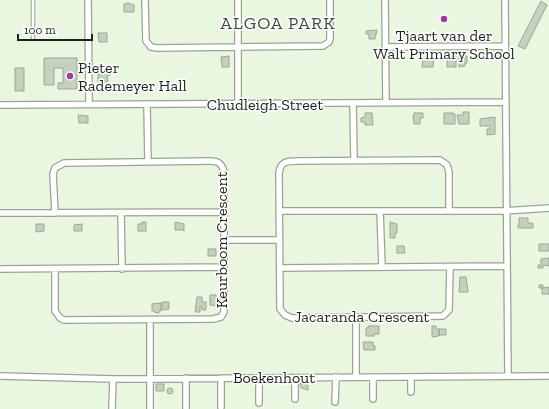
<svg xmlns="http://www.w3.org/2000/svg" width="549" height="409" font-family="'Zilla Slab',serif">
<rect width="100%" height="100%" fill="#e9f6e0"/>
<!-- building -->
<path fill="#c5d1bd" stroke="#9ba793" d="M541,1L547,5L525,49L518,46Z
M128,3L134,5V12H124V4Z
M377,30L375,39H369V34H366V31Z
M98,33H107V42H99Z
M459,53H465V56H467V63H465V66L459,67Z
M453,55H456V67H447V58H449V56H453Z
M229,56V67H222L221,57Z
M425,57H434L433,67H422L423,59H424Z
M44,58H77V89H58V83H63V68H54V85H44Z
M15,68H24V91H15Z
M110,72V75L107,76L108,81L98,82V73Z
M463,112H469V124H459L457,115H463Z
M365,113H372L373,125H365V122H361V118L365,117Z
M414,113H423V118H420V124H414L413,116H414Z
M444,113H453V114H455V124H444Z
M78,115L88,116V123H79Z
M495,117V134L487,135V129H490V126H480V119Z
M519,218H528V223H533V228H518V225H519Z
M142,222H146V231H138V224H142Z
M175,222L184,224V231L183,230H175Z
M390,222L397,224V233H395V238H390Z
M36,224H44V231L36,232Z
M82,224V231H74V225Z
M539,244H549V251H539Z
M397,246H404L405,253H397Z
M208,249H216V256H208Z
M549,258V266L543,265V268H538V265H541V259Z
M460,277H466L468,292H459Z
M539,285H543V288L549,287V294H542V288H539Z
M210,295H216L217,306L210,305Z
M197,297H202V302H206V310H202V307H200V312H195Z
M162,302H169V309L162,310Z
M161,303V311H159V313L154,312V311H152V304Z
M368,326H379V334H374V336H366V328H368Z
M432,326H436V329H439V336L432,337Z
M439,329H446V335H440L439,336Z
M363,342H373V346H375V350H364Z
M300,383H306V385H308V390L301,388Z
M156,384H164V391H156Z
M167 391a3 3 0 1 1 6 0a3 3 0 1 1-6 0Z"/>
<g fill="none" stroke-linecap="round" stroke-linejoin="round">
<!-- service casing -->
<g stroke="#99a591" stroke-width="4.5">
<path id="service" d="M33,0V39"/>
</g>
<!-- minor casing -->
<g stroke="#99a591" stroke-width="8">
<path id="minor" d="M88,0L89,104
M145,0L146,41L151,47L157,48L323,46L329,42L330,39V0
M238,0V104
M385,0L386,103
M505,0L508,376
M387,47L505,46
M353,103L354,160
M147,104L148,161
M0,105L506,102
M279,211H506L549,208
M380,211L382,267
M449,211V172L447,165L440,160L297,161C287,161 280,162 279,173L280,309L285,315L292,318L443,316L449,310L450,267
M0,213L224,212
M55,213L53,174L55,168L64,163L210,161C219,161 222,164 224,172V312L221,317L213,319L64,320L60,318L55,311V269
M121,213L122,269
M224,240H279
M280,268L506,266
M0,269L224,267
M356,317V377
M150,320V409
M0,376L113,379L549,376
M186,378V408
M221,378V407
M411,392V377
M295,399V378
M373,399V377
M335,402L336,377
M259,403V377
M112,409L113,379"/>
</g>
<!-- service -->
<use href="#service" stroke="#fff" stroke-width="2.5"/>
<!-- minor -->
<use href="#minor" stroke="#fff" stroke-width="5.5"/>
</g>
<!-- markers -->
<g fill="#a5399a" stroke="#fff" stroke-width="1.5">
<circle cx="444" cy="19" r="4"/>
<circle cx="70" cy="76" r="4"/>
</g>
<g text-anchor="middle" stroke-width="3" stroke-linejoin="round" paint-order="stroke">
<!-- poi labels -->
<g font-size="16" fill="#1e221b" stroke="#fff">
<text x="444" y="41">Tjaart van der<tspan x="444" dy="18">Walt Primary School</tspan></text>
<text x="78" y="73" text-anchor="start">Pieter<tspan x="78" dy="18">Rademeyer Hall</tspan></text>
</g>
<!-- street labels -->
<g font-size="16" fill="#1e221b" stroke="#fff">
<text x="265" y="110">Chudleigh Street</text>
<text transform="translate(221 240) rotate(-90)" y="6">Keurboom Crescent</text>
<text x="362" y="322">Jacaranda Crescent</text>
<text x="274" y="383">Boekenhout</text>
</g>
<!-- quarter labels -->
<g font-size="18" letter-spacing="1" fill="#424c3b" stroke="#fff">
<text x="278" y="29">ALGOA PARK</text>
</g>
</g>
<!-- scale -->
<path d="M18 34v6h74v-6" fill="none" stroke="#1e221b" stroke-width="2"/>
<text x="24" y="34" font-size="12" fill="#1e221b" stroke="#ffffff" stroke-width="3" paint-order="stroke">100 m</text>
</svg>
